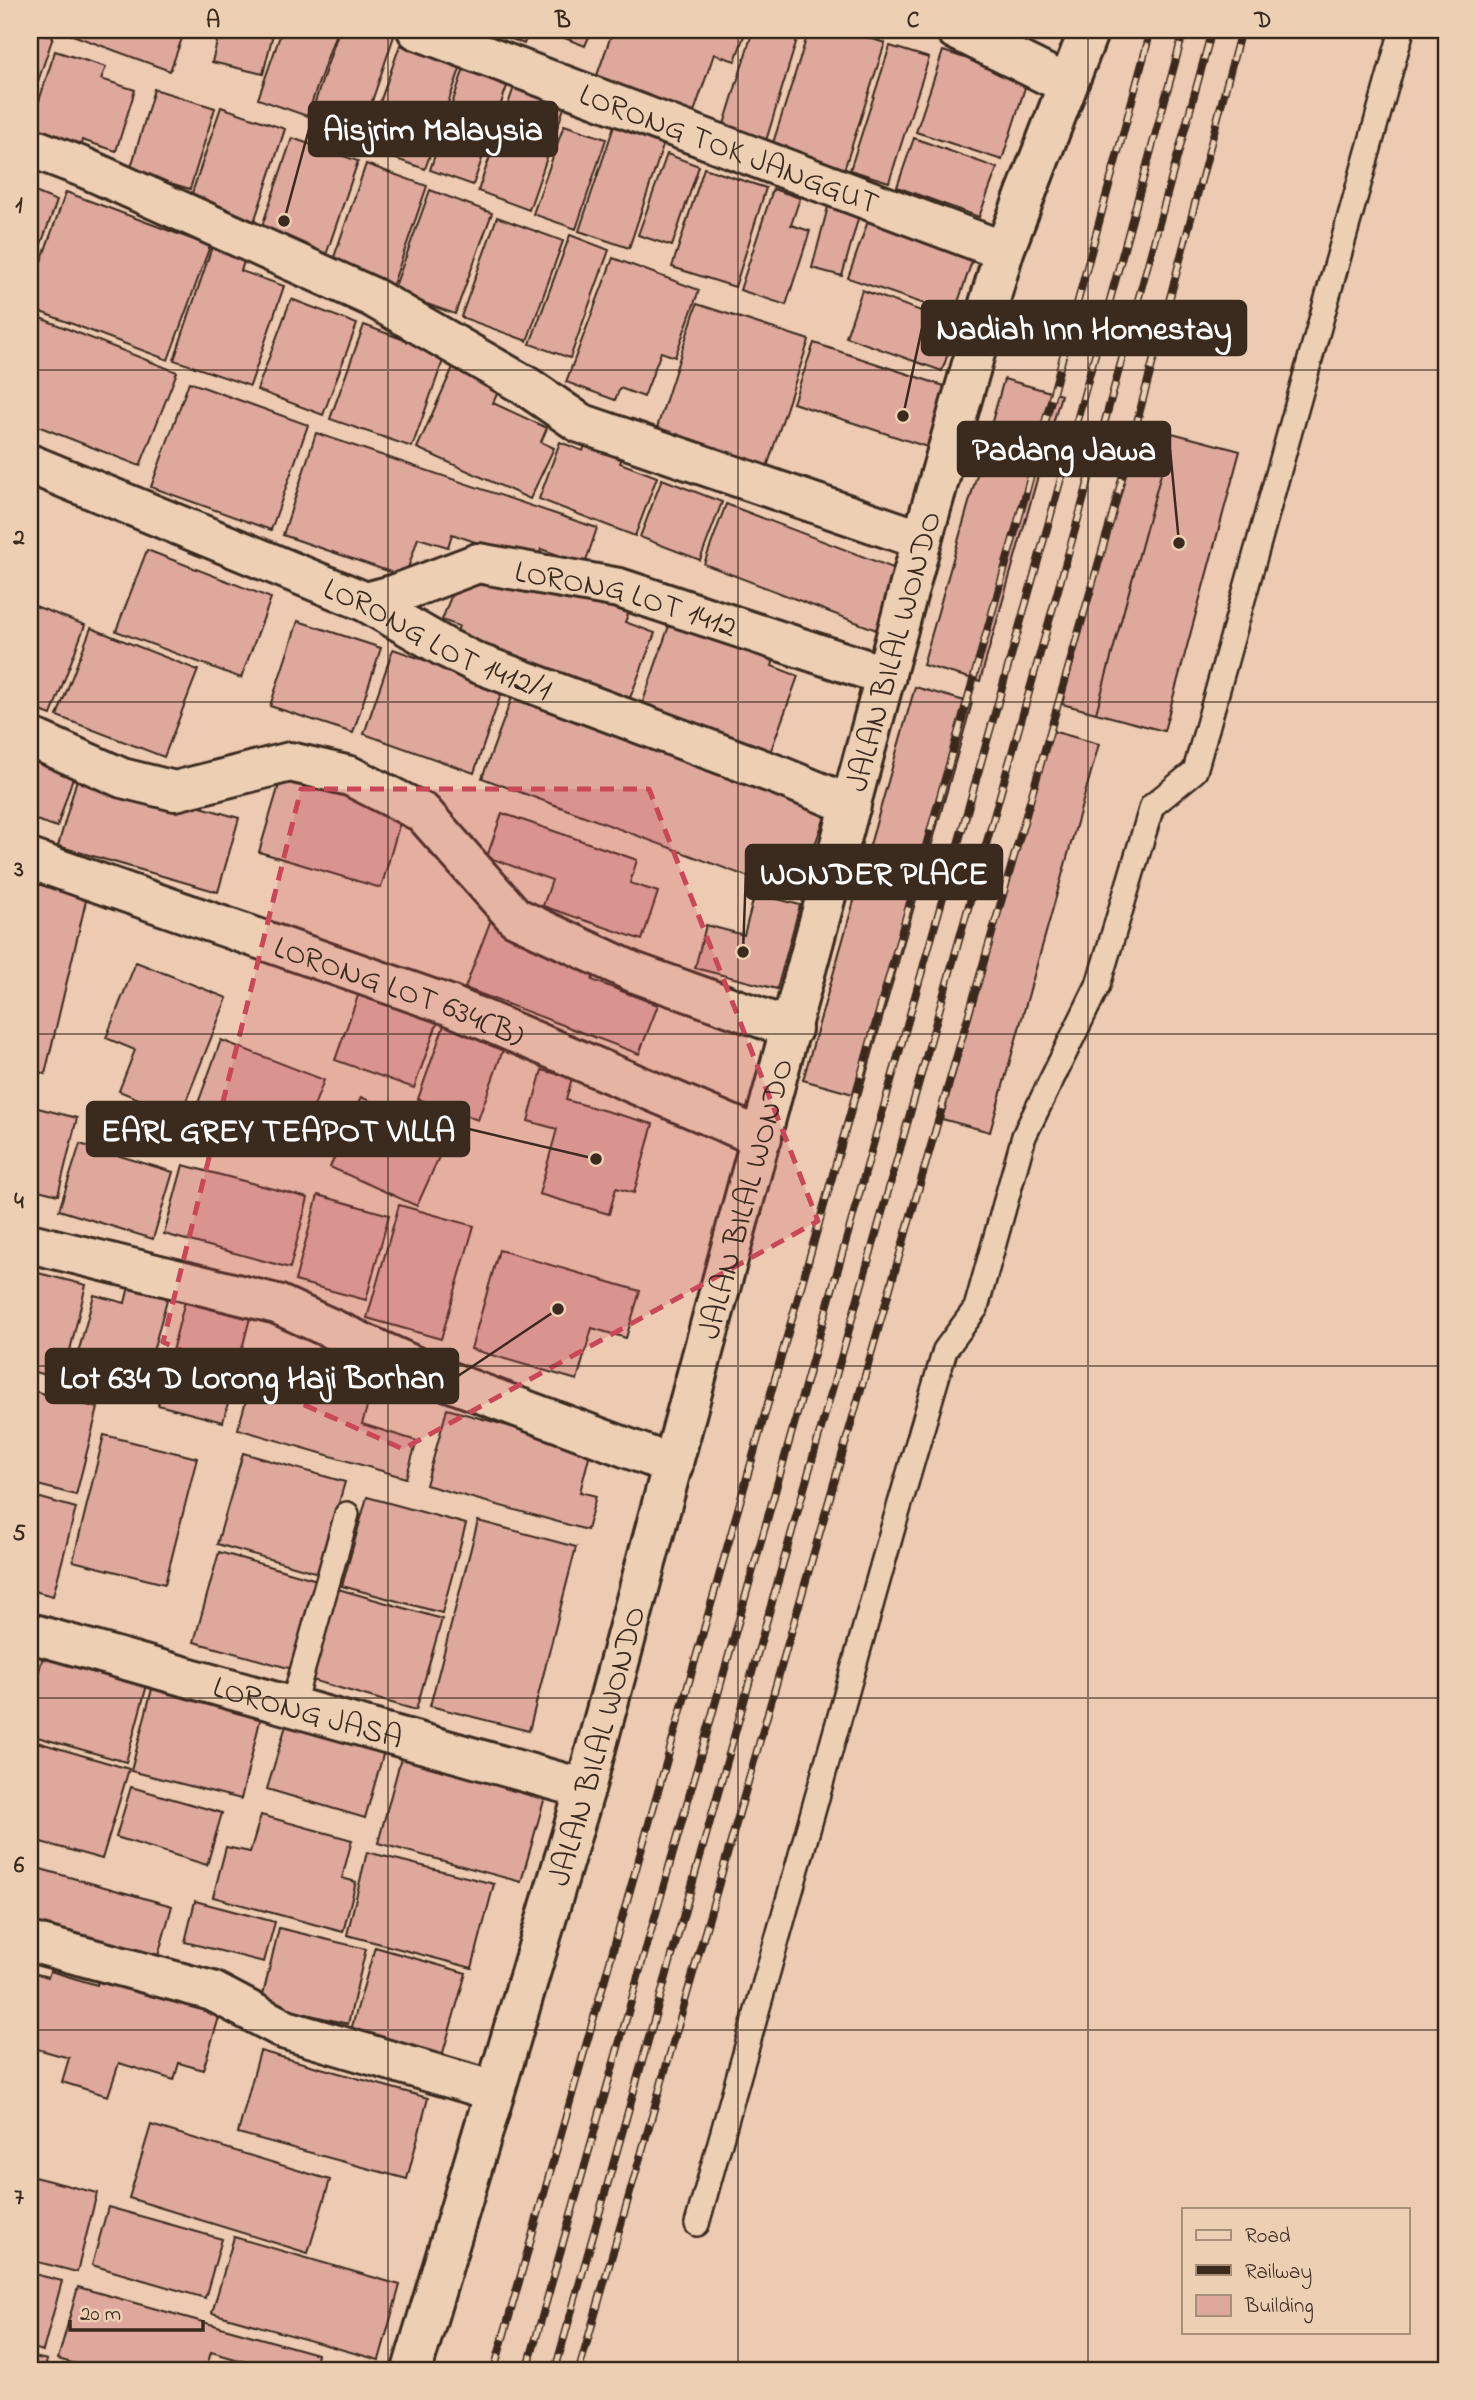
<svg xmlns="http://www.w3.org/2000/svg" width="1476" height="2400" font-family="'Indie Flower',sans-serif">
<rect width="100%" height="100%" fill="#edcab2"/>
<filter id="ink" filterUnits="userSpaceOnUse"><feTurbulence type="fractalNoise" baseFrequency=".0143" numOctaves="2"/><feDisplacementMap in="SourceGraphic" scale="14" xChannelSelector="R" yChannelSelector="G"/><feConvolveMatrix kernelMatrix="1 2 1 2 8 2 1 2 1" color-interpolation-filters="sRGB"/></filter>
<g filter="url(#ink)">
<!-- building -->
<path fill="#dfa89d" stroke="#3b2a1e" stroke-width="2" d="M30,30L53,37L30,105Z
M69,30H185L170,71L67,33Z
M220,30H274L263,74L212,62Z
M282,30H337L307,116L258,99Z
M339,30H396L361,134L310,117Z
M490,30H529L524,44Z
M544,30H592L585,46Z
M613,30H746L735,61L714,54L693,115L595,81Z
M753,30H776L798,36L765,144L722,131Z
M809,30H845L885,43L844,170L772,146Z
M1030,30H1051L1047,37Z
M400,45L461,66L425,169L364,148Z
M890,46L929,58L889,182L850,170Z
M55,51L106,67L101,79L135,90L116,151L82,140L81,147L30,129Z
M943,51L1028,78L1002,160L916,132Z
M464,68L508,83L473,185L430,170Z
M1446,69V99L1439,97Z
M514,87L565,105L529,210L478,191Z
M154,89L215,108L190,189L130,171Z
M221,107L285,129L251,231L187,208Z
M564,125L606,139L576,229L533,214Z
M614,126L664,143L629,248L579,231Z
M292,138L358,161L324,261L258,238Z
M914,138L997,168L979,217L897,187Z
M667,154L699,166L672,246L638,235Z
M366,164L427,186L392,287L331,266Z
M704,168L766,188L735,287L672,267Z
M773,189L800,198L791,225L810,231L786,305L740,290Z
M30,190L57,201L30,274Z
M430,190L492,213L455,314L393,292Z
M66,192L210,246L168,360L30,308V292Z
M829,203L860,212L842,276L812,268Z
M497,217L563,241L527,341L461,317Z
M868,221L973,258L954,314L848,278Z
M216,235L249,246L241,271L284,286L250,386L174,360Z
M570,235L609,250L570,358L530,344Z
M613,258L699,290L675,357L661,352L644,397L620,388L615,400L566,382Z
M862,290L958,324L942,371L846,337Z
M291,299L357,324L323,415L257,390Z
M697,304L809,340L764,476L653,440Z
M30,314L177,372L140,466L30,423Z
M364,325L445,355L412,447L330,419Z
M814,343L950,388L930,448L793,403Z
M454,365L501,385L493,403L547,428L541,442L554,448L530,499L417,448Z
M1004,379L1061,395L980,681L923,665Z
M189,382L308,425L271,530L151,487Z
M1138,423L1172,433L1096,713L1062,704Z
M316,433L597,528L585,564L541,549L537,563L452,534L448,547L418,538L405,577L283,535Z
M1172,433L1240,451L1164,731L1096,713Z
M587,438L624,453L620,463L657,477L635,536L539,499L560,442L583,451Z
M662,479L722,502L700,560L640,537Z
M726,504L901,571L879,631L704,564Z
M147,550L271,598L241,678L116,631Z
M458,578L631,607L625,622L655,633L628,703L451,648L459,626L442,620Z
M30,604L85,625L51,715L30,707Z
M674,611L778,647L772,666L798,676L766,764L637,719Z
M298,621L381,648L353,733L270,706Z
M91,628L198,670L164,757L57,716Z
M393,649L503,688L474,773L364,734Z
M915,687L972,703L860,1096L803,1080Z
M514,692L828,808L797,895L482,778Z
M1052,731L1099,744L990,1132L942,1119Z
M30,753L76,768L57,827L30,818Z
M284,768L405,805L381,888L259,852Z
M79,772L239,818L218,892L58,846Z
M502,813L637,860L630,883L658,892L642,940L543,906L552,880L487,857Z
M30,874L89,888L45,1074L30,1070Z
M755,893L800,905L777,989L695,968L706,925L744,935Z
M492,917L601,958L592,980L658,1005L639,1054L465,988Z
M136,962L227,998L180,1116L119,1091L135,1050L106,1038Z
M359,993L438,1021L414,1088L335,1060Z
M449,1011L509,1033L478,1120L418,1099Z
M221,1040L324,1080L295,1156L193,1117Z
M542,1070L572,1078L566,1100L653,1124L634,1193L616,1188L609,1214L539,1194L557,1129L528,1121Z
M361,1097L448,1137L417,1206L330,1167Z
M30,1106L77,1118L58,1195L30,1188Z
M80,1144L173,1172L153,1239L59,1210Z
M183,1165L308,1198L290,1268L164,1234Z
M318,1195L389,1215L366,1300L295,1281Z
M399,1205L474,1226L441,1339L367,1318Z
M499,1250L640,1291L626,1338L592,1328L577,1380L471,1349Z
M30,1271L86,1285L63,1379L30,1371Z
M130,1282L169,1292L140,1400L70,1382L94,1295L125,1303Z
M186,1297L251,1314L223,1422L158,1405Z
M259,1354L373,1387L362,1424L417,1441L406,1478L238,1429Z
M30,1390L98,1408L76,1495L30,1483Z
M447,1409L591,1449L580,1492L596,1496L587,1530L426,1485Z
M104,1435L197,1458L165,1584L73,1561Z
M243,1453L345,1482L318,1573L217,1544Z
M30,1495L76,1508L53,1596L30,1590Z
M367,1497L466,1524L442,1613L342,1586Z
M478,1521L576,1547L529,1731L430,1706Z
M219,1552L317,1580L292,1669L194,1642Z
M338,1589L442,1619L416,1710L312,1680Z
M46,1645L150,1674L126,1762L30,1735V1704Z
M156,1673L265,1700L241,1799L131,1771Z
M290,1712L387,1741L365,1818L267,1789Z
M30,1740L129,1769L102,1859L30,1839Z
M401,1758L545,1797L521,1882L378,1843Z
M131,1787L222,1813L207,1865L116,1837Z
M261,1815L352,1840L342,1878L356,1882L343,1932L213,1897L226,1847L250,1852Z
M367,1852L494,1884L472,1968L347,1935Z
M30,1866L172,1906L156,1963L30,1928Z
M195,1901L275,1922L264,1962L185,1942Z
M279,1928L366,1949L348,2024L261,2003Z
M375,1947L466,1973L440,2063L349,2037Z
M50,1971L97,1985L99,1978L220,2014L203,2070L179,2063L174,2080L119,2063L108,2096L62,2082L69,2058L30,2047V1972L48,1977Z
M260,2051L428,2098L407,2179L238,2133Z
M151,2125L330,2180L308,2253L129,2198Z
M30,2176L97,2193L77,2272L30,2260Z
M108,2207L222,2239L205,2298L92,2265Z
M234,2237L400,2285L379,2360L212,2313Z
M30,2273L62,2281L43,2351L30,2347Z
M78,2287L317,2354L313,2370H274L211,2352L206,2370H97L58,2359Z
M30,2356L47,2360L44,2370H30Z"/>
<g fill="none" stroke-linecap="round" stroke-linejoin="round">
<!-- lane casing -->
<g stroke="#3b2a1e" stroke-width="28">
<path id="lane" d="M292,1707L347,1514
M697,2224L892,1531L945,1350L976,1308L1024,1136L1098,985L1152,806L1195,771L1402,30"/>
</g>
<!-- street casing -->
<g stroke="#3b2a1e" stroke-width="44">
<g id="street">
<path id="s1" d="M417,30L1004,251"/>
<path d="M956,30L1066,84"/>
<path d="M30,147L85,168L372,297L526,386L580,423L922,540"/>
<path id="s2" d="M30,464L366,602L444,647L477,663L780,776L851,805"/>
<path id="s3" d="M366,602L396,594L478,563L619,588L886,676"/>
<path d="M30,737L122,778L175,791L290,762L350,776L423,813L515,917L633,972L792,1029"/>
<path id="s4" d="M30,859L449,1005L762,1138"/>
<path d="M30,1243L277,1304L445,1380L673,1465"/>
<path id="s5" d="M30,1633L585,1789"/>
<path d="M30,1942L212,1991L286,2030L494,2091"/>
<path id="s6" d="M412,2370L585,1789L922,540L1004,251L1089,30"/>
</g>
</g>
<!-- lane -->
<use href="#lane" stroke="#edd0b4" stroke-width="23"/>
<!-- street -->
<use href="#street" stroke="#edd0b4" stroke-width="38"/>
<!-- rail casing -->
<g stroke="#3b2a1e" stroke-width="8">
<path id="rail" d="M494,2370L1026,493L1151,30
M527,2370L1054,504L1184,30
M555,2370L1080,512L1212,30
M579,2370L1112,516L1241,30"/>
</g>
<!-- rail -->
<use href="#rail" stroke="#edd0b4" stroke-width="5" stroke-dasharray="16" stroke-linecap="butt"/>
</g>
</g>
<!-- marked area -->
<path fill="#ca4758" fill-opacity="0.2" stroke="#ca4758" stroke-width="5" stroke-dasharray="14 9" stroke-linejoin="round" d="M301,789H649L818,1221L403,1449L163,1342Z"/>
<!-- grid -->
<path fill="none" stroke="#3b2a1e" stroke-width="2" stroke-opacity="0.55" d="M388,30V2370M738,30V2370M1088,30V2370M30,370H1446M30,702H1446M30,1034H1446M30,1366H1446M30,1698H1446M30,2030H1446"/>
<g text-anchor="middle" stroke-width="6" stroke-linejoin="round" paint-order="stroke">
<!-- street labels -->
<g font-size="32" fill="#3b2a1e" stroke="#edd0b4">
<text dy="11" stroke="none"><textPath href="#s1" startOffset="334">LORONG TOK JANGGUT</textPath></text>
<text dy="11" stroke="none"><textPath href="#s3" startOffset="271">LORONG LOT 1412</textPath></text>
<text dy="11" stroke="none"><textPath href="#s2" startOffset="444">LORONG LOT 1412/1</textPath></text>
<text dy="11" stroke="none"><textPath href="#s6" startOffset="1785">JALAN BILAL WONDO</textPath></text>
<text dy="11" stroke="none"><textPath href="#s4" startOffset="392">LORONG LOT 634(B)</textPath></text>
<text dy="11" stroke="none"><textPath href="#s6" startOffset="1218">JALAN BILAL WONDO</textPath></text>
<text dy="11" stroke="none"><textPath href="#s5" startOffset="289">LORONG JASA</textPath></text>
<text dy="11" stroke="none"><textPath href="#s6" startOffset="651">JALAN BILAL WONDO</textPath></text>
</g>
</g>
<!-- callouts -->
<path fill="none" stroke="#3b2a1e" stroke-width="2.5" d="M284 221L309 129M903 416L922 328M1179 543L1170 449M743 952L746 872M596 1159L469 1129M558 1309L458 1376"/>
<g fill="#3b2a1e" stroke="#edd0b4" stroke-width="2.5">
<circle cx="284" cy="221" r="7"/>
<circle cx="903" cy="416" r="7"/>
<circle cx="1179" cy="543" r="7"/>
<circle cx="743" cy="952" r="7"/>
<circle cx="596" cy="1159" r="7"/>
<circle cx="558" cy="1309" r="7"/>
</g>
<g fill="#3b2a1e" stroke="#3b2a1e" stroke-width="2.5">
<rect x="309" y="102" width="248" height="54" rx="7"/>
<rect x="922" y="301" width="324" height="54" rx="7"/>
<rect x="958" y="422" width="212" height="54" rx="7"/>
<rect x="746" y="845" width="256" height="54" rx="7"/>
<rect x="87" y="1102" width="382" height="54" rx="7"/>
<rect x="46" y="1349" width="412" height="54" rx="7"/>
</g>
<g font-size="33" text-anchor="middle" font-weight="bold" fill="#fff">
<text x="433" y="140">Aisjrim Malaysia</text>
<text x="1084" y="339">Nadiah Inn Homestay</text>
<text x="1064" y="460">Padang Jawa</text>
<text x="874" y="884">WONDER PLACE</text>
<text x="278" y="1141">EARL GREY TEAPOT VILLA</text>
<text x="252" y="1388">Lot 634 D Lorong Haji Borhan</text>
</g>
<!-- margin -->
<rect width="1476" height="2400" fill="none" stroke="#edd0b4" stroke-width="77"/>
<!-- legend -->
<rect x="1182" y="2208" width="228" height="126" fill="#edd0b4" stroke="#a68e78" stroke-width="2"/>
<rect x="1196" y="2230" width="35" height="10" fill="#edd0b4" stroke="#a68e78" stroke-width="2"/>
<text x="1245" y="2242" font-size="21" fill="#3b2a1e">Road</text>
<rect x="1196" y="2265" width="35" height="10" fill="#3b2a1e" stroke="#a68e78" stroke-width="2"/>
<text x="1245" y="2278" font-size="21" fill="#3b2a1e">Railway</text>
<rect x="1196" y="2295" width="35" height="21" fill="#dfa89d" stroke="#a68e78" stroke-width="2"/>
<text x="1245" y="2312" font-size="21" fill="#3b2a1e">Building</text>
<!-- scale -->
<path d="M70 2320v10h133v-10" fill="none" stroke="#3b2a1e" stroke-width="3.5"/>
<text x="80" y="2320" font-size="21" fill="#3b2a1e" stroke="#edd0b4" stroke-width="5" paint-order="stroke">20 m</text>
<rect x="38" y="38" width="1400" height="2324" fill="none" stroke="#3b2a1e" stroke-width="2.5"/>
<g font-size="23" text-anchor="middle" font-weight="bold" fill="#3b2a1e">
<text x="213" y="27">A</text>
<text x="563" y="27">B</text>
<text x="913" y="27">C</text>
<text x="1263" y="27">D</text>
<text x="19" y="212">1</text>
<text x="19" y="544">2</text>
<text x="19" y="876">3</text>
<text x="19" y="1208">4</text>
<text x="19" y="1540">5</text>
<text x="19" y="1872">6</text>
<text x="19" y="2204">7</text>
</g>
</svg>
